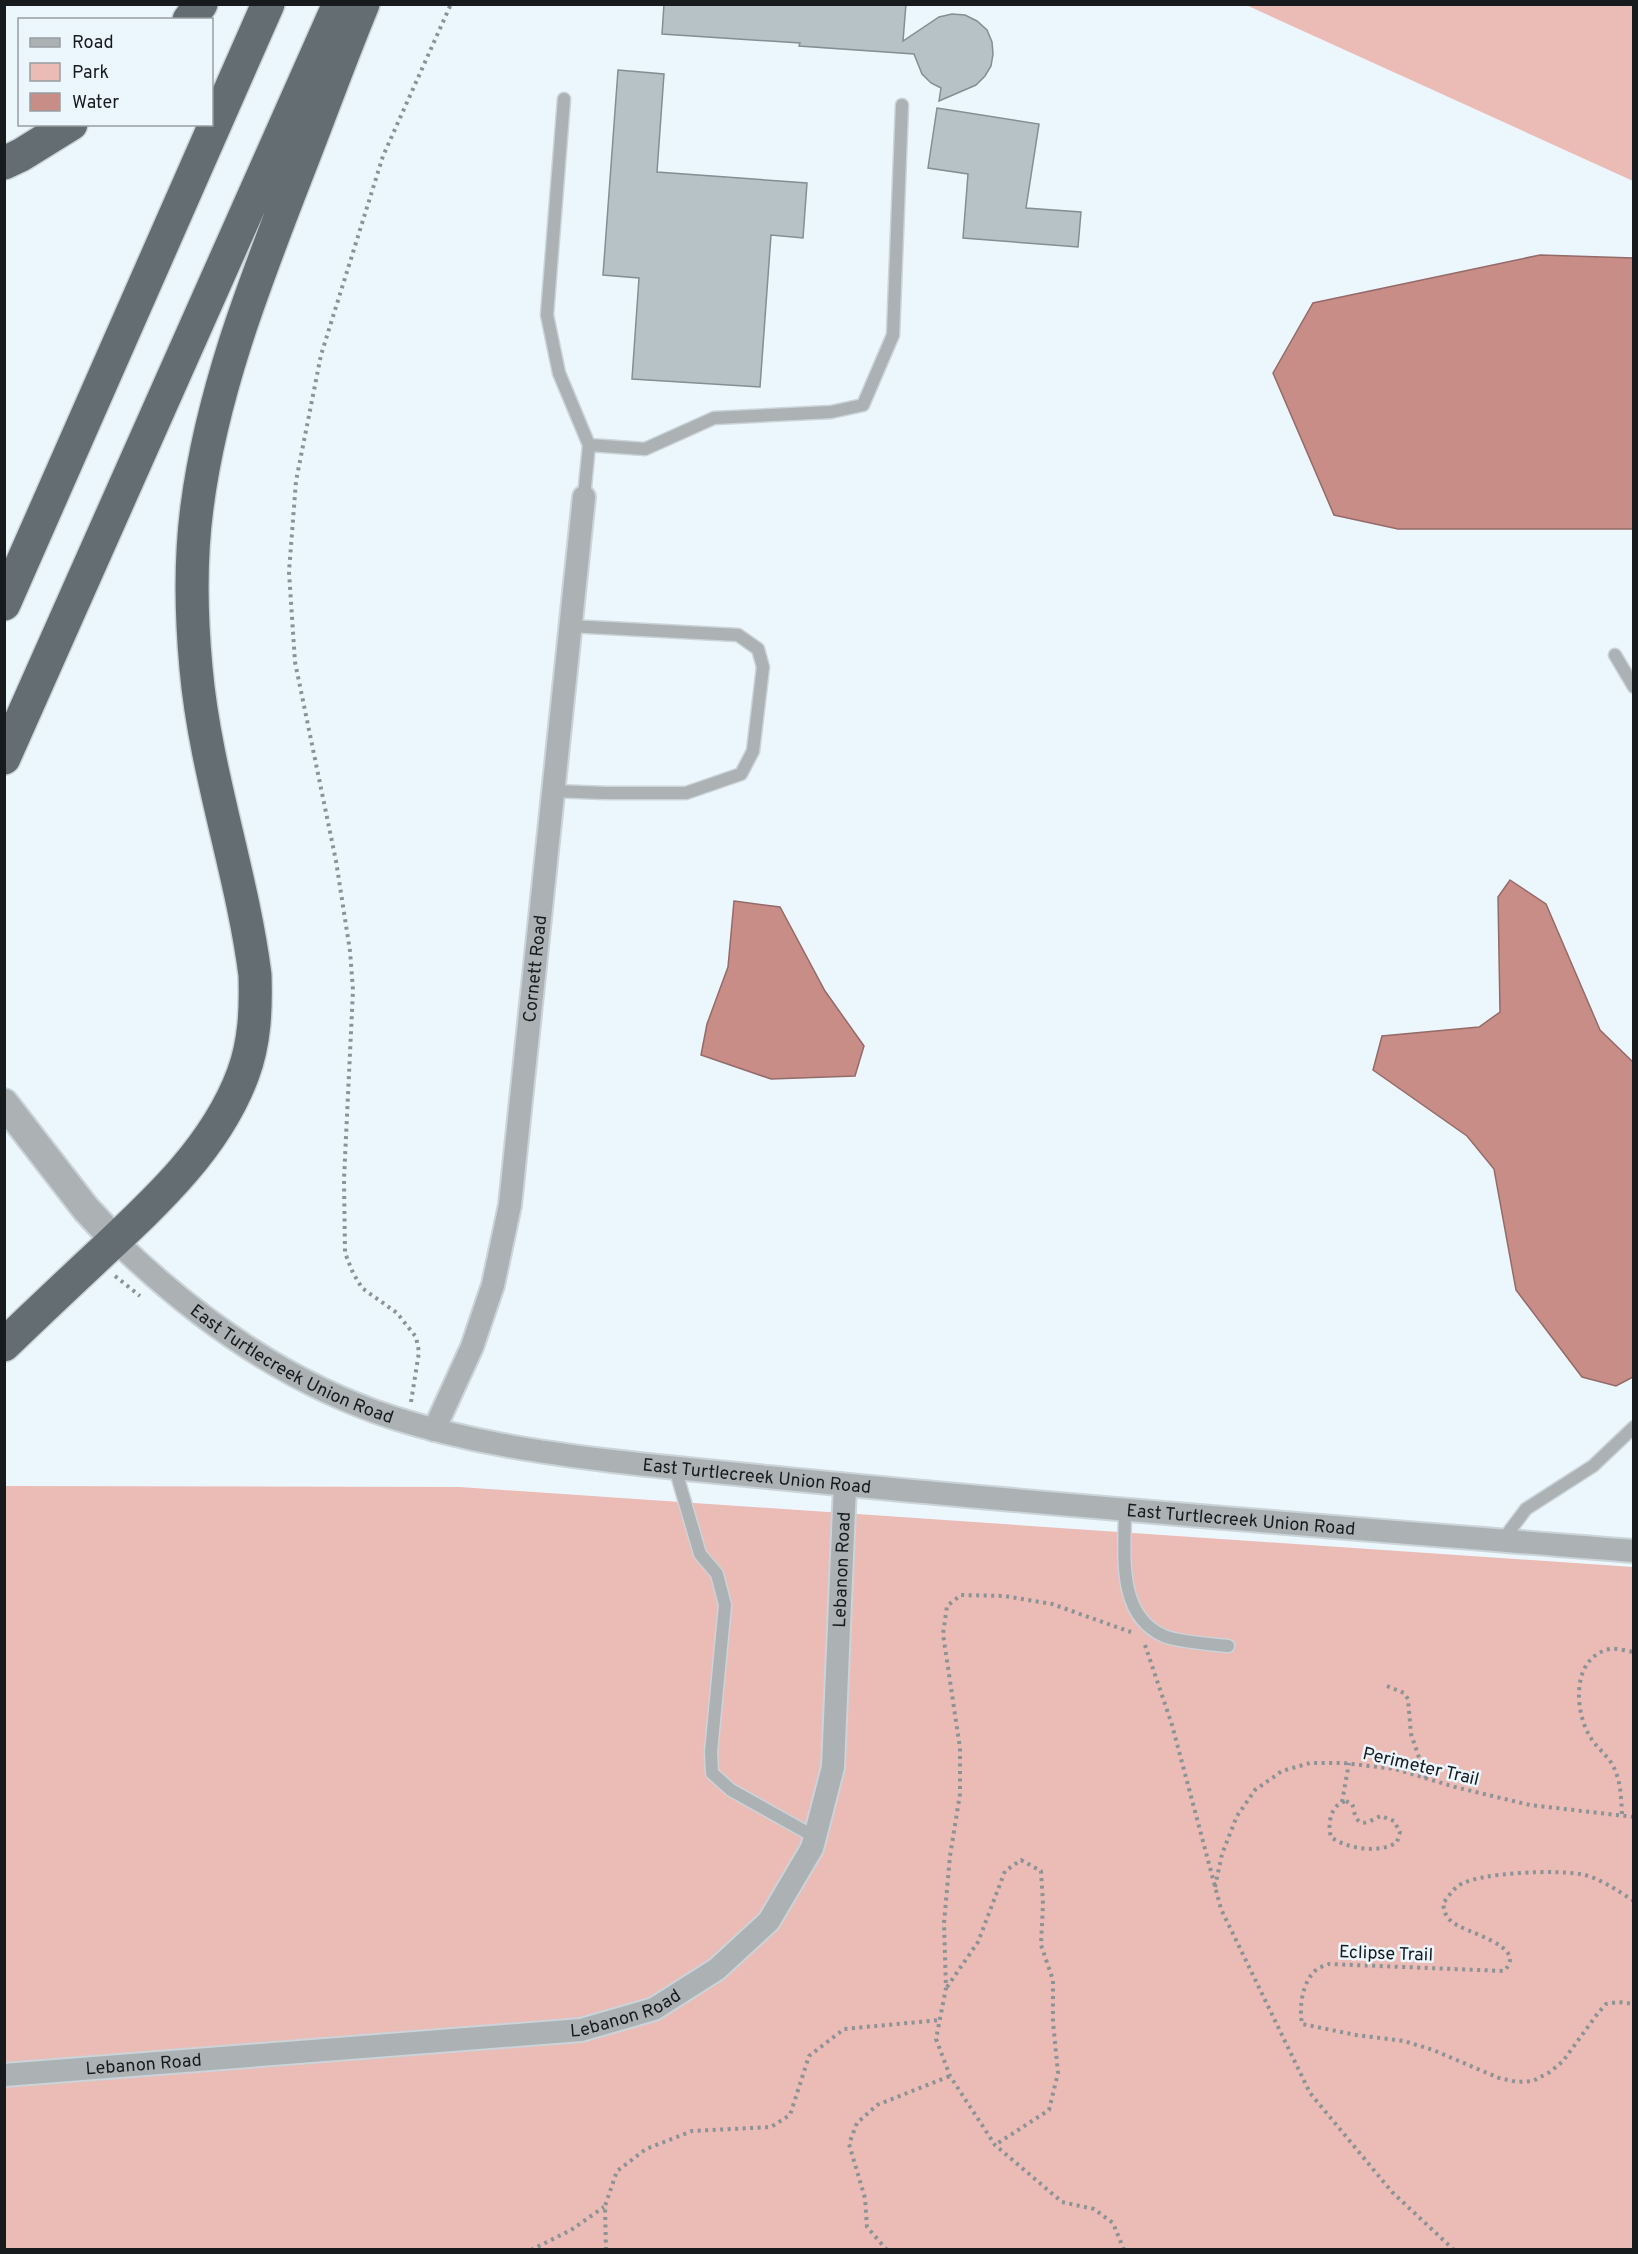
<svg xmlns="http://www.w3.org/2000/svg" width="1638" height="2254" font-family="Overpass,sans-serif">
<rect width="100%" height="100%" fill="#ecf7fd"/>
<!-- green -->
<path fill="#ebbbb6" d="M1246,5H1633V181Z
M5,1486L460,1487L1633,1567V2249L5,2250Z"/>
<!-- water -->
<path fill="#c98d88" stroke="#946b68" stroke-width="1.5" d="M1540,255L1633,258V529H1398L1334,515L1273,373L1313,303Z
M1510,880L1546,904L1600,1030L1633,1062V1377L1616,1386L1582,1377L1516,1290L1494,1169L1467,1136L1373,1070L1382,1036L1479,1027L1500,1012L1498,897Z
M734,901L780,907L825,991L864,1046L855,1076L771,1079L701,1055L707,1024L728,967Z"/>
<!-- building -->
<path fill="#b7c2c7" stroke="#848e93" stroke-width="1.5" d="M664,4H906L903,41L939,17L952,14L965,15L977,21L987,30L992,42L993,54L991,66L985,76L976,85L939,101L941,88L931,83L922,74L914,54L799,46L800,43L662,34Z
M618,70L664,74L657,172L807,183L803,238L771,235L760,387L632,379L639,278L603,275Z
M937,108L1039,124L1026,208L1081,212L1078,247L963,238L968,174L928,168Z"/>
<g fill="none" stroke-linecap="round" stroke-linejoin="round">
<!-- service casing -->
<g stroke="#cad4d9" stroke-width="15">
<path id="service" d="M564,99L547,315L559,373L589,445L584,497
M589,445L645,449L714,418L831,412L863,405L893,335L902,105
M1615,655L1634,687
M554,791L605,793H686L741,774L753,751L763,667L758,649L738,635L569,626
M675,1468L700,1554L717,1574L725,1605L711,1752L712,1773L731,1790L815,1837
M1125,1510C1125,1553 1116,1615 1164,1636C1178,1642 1211,1644 1228,1646
M1502,1541L1526,1509L1593,1466L1634,1427"/>
</g>
<!-- minor casing -->
<g stroke="#cad4d9" stroke-width="26">
<g id="minor">
<path id="s1" d="M115,1240C194,1317 288,1384 394,1418C466,1441 537,1452 612,1461C691,1470 770,1477 849,1485C1110,1510 1372,1530 1634,1551"/>
<path id="s2" d="M434,1430L472,1347L493,1285L510,1205L584,497"/>
<path id="s3" d="M4,2075L581,2030L654,2009L717,1969L769,1921L812,1848L815,1837L833,1767L845,1485"/>
</g>
</g>
<!-- tertiary casing -->
<g stroke="#cad4d9" stroke-width="32">
<path id="tertiary" d="M4,1103L86,1209L115,1240"/>
</g>
<!-- trunk casing -->
<g stroke="#cad4d9" stroke-width="36">
<path id="trunk" d="M189,20L201,4
M4,163L21,155L71,124
M4,604L268,4
M4,758L339,4
M4,1345C36,1314 68,1284 100,1254C156,1202 216,1147 243,1074C255,1042 256,1008 255,975C242,873 205,771 196,668C191,614 190,560 197,507C212,392 254,285 295,179C318,121 339,62 363,4"/>
</g>
<!-- path -->
<path stroke="#8b9397" stroke-width="4" stroke-dasharray="3 4.5" stroke-linecap="butt" d="M1633,4L1634,6
M115,1276L140,1296
M411,1402L419,1352L416,1337L397,1313L362,1288L353,1273L345,1253L344,1179L353,990L350,951L336,861L295,662L289,572L296,481L321,355L383,156L451,4
M1145,1645L1172,1725L1221,1909L1310,2093L1392,2192L1454,2250
M1387,1686L1404,1693L1408,1699L1411,1734L1426,1778
M1633,1719L1634,1720
M1346,1801L1352,1804C1354,1808 1354,1815 1357,1819C1363,1828 1374,1818 1381,1816L1394,1821L1400,1832L1397,1842C1380,1854 1347,1849 1331,1837C1327,1823 1331,1804 1346,1801Z
M1342,1802L1349,1763
M1622,1814C1621,1797 1621,1780 1612,1764C1606,1754 1595,1746 1589,1735C1574,1708 1572,1657 1610,1649C1617,1648 1627,1651 1634,1652
M1215,1887L1222,1854L1237,1816L1255,1790L1282,1771L1310,1763H1344L1395,1769L1455,1787L1530,1805L1634,1817
M1634,1901C1618,1891 1603,1880 1585,1875C1562,1869 1476,1872 1458,1886C1452,1890 1448,1898 1443,1903C1444,1910 1445,1916 1451,1921C1463,1933 1530,1945 1504,1971L1329,1964C1325,1966 1319,1967 1316,1970C1302,1982 1299,2007 1302,2024L1356,2035L1404,2041L1433,2050L1499,2078L1517,2082L1533,2081L1550,2072L1563,2061L1598,2013L1606,2004L1618,2002L1634,2004
M947,1987L978,1942L1005,1871L1021,1860L1041,1871L1043,1904L1041,1945L1053,1980V2022L1058,2073L1049,2110L995,2145
M442,2250H455
M531,2250L571,2230L604,2207
M606,2250L605,2206L617,2171L646,2149L692,2131L771,2127L790,2115L809,2056L844,2029L940,2020
M887,2250L867,2227L865,2198L849,2144L857,2123L877,2105L950,2076
M1124,2250L1113,2223L1094,2209L1062,2202L995,2145L950,2076L936,2039L946,1988L944,1923L950,1856L960,1794V1748L943,1634L947,1606L961,1595L1005,1596L1052,1604L1131,1632"/>
<!-- service -->
<use href="#service" stroke="#acb1b3" stroke-width="12"/>
<!-- minor -->
<use href="#minor" stroke="#acb1b3" stroke-width="22"/>
<!-- tertiary -->
<use href="#tertiary" stroke="#acb1b3" stroke-width="28"/>
<!-- trunk -->
<use href="#trunk" stroke="#646d72" stroke-width="33"/>
</g>
<g text-anchor="middle" stroke-width="5" stroke-linejoin="round" paint-order="stroke">
<!-- street labels -->
<g font-size="18" fill="#171b1d" stroke="#ecf7fd">
<text dy="6" stroke="none"><textPath href="#s2" startOffset="476">Cornett Road</textPath></text>
<text dy="6" stroke="none"><textPath href="#s1" startOffset="218">East Turtlecreek Union Road</textPath></text>
<text dy="6" stroke="none"><textPath href="#s1" startOffset="702">East Turtlecreek Union Road</textPath></text>
<text dy="6" stroke="none"><textPath href="#s1" startOffset="1188">East Turtlecreek Union Road</textPath></text>
<text dy="6" stroke="none"><textPath href="#s3" startOffset="1166">Lebanon Road</textPath></text>
<text transform="translate(1421 1766) rotate(13)" y="6">Perimeter Trail</text>
<text transform="translate(1386 1953) rotate(2)" y="6">Eclipse Trail</text>
<text dy="6" stroke="none"><textPath href="#s3" startOffset="626">Lebanon Road</textPath></text>
<text dy="6" stroke="none"><textPath href="#s3" startOffset="140">Lebanon Road</textPath></text>
</g>
</g>
<!-- border -->
<rect width="1638" height="2254" fill="none" stroke="#171b1d" stroke-width="12"/>
<!-- legend -->
<rect x="18" y="18" width="195" height="108" fill="#ecf7fd" stroke="#979fa3" stroke-width="1.5"/>
<rect x="30" y="38" width="30" height="9" fill="#acb1b3" stroke="#979fa3" stroke-width="1.5"/>
<text x="72" y="48" font-size="18" fill="#171b1d">Road</text>
<rect x="30" y="63" width="30" height="18" fill="#ebbbb6" stroke="#979fa3" stroke-width="1.5"/>
<text x="72" y="78" font-size="18" fill="#171b1d">Park</text>
<rect x="30" y="93" width="30" height="18" fill="#c98d88" stroke="#979fa3" stroke-width="1.5"/>
<text x="72" y="108" font-size="18" fill="#171b1d">Water</text>
</svg>
